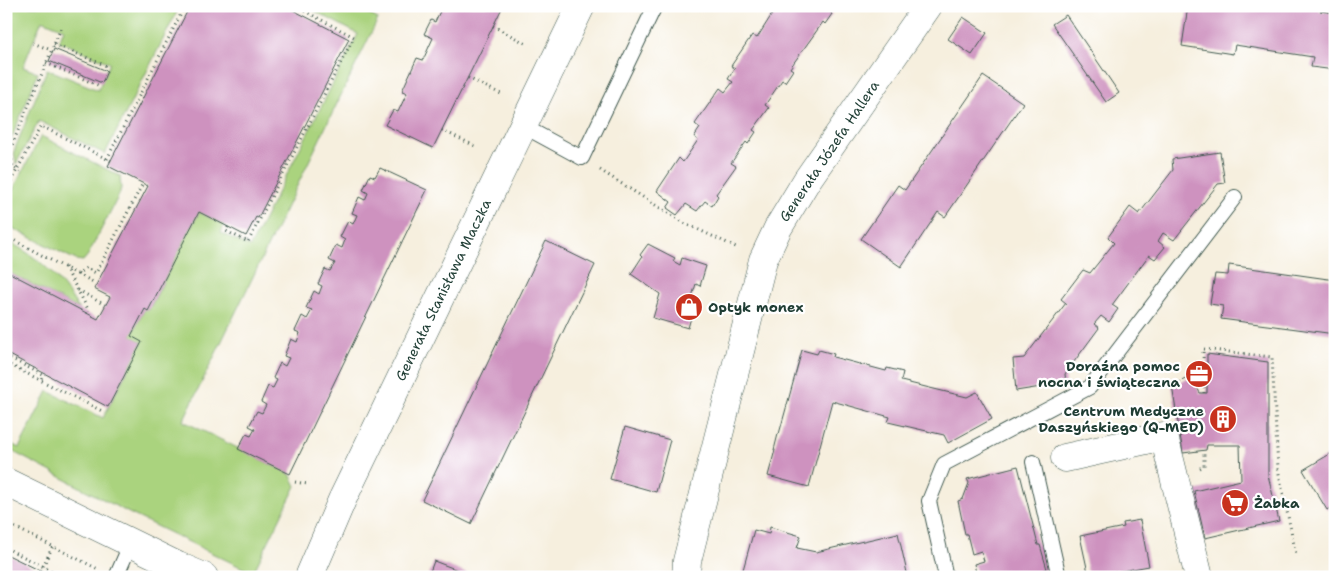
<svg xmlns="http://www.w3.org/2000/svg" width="1341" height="583" font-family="'Shantell Sans',sans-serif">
<rect width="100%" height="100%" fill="#fff"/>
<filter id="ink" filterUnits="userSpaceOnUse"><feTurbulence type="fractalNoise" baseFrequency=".02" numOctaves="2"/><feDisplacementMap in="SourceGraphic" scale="10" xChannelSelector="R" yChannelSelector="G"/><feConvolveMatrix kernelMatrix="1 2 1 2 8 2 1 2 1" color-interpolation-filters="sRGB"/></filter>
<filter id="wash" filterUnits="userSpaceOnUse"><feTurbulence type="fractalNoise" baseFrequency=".0096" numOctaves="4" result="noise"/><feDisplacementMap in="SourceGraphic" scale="20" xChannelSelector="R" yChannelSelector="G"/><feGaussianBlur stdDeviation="1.12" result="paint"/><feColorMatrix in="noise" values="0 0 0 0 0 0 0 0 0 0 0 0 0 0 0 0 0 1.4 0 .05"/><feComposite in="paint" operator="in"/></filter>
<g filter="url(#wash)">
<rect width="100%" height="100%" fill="#f6efde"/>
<!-- green -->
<path fill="#aad37e" stroke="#648859" d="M6,6H180L105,154L39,121L16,164L14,151L47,69L98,90L110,63L59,41L64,29L42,20L23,67L38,73L8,147H6Z
M305,6H353L378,19L183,421L290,474L296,486L253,573L129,513L6,448V441L19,448L48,391L103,418L142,342L131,336L145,309L149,310L199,212L224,225L221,233L250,247L358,34Z
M41,136L120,176L121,188L119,195L88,255L83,261L76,260L6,225V203Z
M6,240C41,259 58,275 79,309L6,271L8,265L6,264Z"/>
<g id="blocks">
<!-- building -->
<path fill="#ce92bf" d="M190,6H285L349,39L258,218L256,217L246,236L199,212L148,311L145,309L131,336L142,342L108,407L6,353V271L98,319L110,297L94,289L148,186L108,166Z
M448,6H503L433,148L385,125L393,110L398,112L407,93L402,91L417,58L423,60L433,38L424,34L431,20L435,22L442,7L446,9Z
M773,6H833L829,11L832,14L825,24L823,22L790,68L793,70L785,82L782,80L765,105L769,108L753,130L756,132L748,144L746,142L731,163L736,166L716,194L718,196L712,206L705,201L697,211L686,204L677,215L667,208L671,202L657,191L679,158L683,162L698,140L694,137L700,128L695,124L720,88L725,92L733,82L728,79L735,68L731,66L752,35L757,38L776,8Z
M1188,6H1320V11L1335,13V70L1311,67L1313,57L1235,45L1233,54L1182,46Z
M1066,15L1119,93L1106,102L1052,24Z
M963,17L987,33L972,55L948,39Z
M54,49L107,71L102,83L49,61Z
M983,76L1023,103L945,217L938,212L901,267L861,239L898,185L905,190Z
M1220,152L1225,183L1218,184L1174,240L1163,233L1158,241L1165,247L1155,259L1149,255L1112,305L1118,309L1109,322L1101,316L1094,324L1099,328L1065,374L1066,383L1016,391L1013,359L1024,358L1066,303L1061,299L1083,270L1090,273L1114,243L1108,237L1130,207L1139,214L1173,170L1172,159Z
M380,168L427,190L290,474L238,449L246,434L251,436L255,429L249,426L257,411L262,413L266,405L261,402L268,386L273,388L277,380L273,378L280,363L285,366L289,358L284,356L291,339L297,342L300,333L295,331L302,316L307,319L312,310L306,308L314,291L319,294L322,286L318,284L325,269L330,271L335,263L329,260L336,245L342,248L345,240L340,237L348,221L353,224L357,215L352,213L359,197L365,200L368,193L363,190L370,175L375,177Z
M546,241L595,265L471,524L422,500Z
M648,244L675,258L673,261L680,265L682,258L706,266L700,286L696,284L689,306L694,307L688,328L653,318L660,294L631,274L642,257L640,255Z
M1229,265L1335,280V334L1221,319L1223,306L1210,304L1215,274L1228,275Z
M802,350L817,354L819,350L834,354L833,357L886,371L887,368L903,372L901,381L967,397L977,392L992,419L948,443L944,435L888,422L890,417L832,401L809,487L768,476L775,450H774L778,434H779Z
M1207,354L1268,362V475L1279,521L1205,538L1194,491L1241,480L1240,445H1207L1206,450L1183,453L1172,386L1191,376L1200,393H1207Z
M625,427L670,440L656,492L610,479Z
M1335,451V505L1327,510L1303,470Z
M1018,466L1038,545H1040L1047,569L1044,570L1046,577H977L974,564L984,561L981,551L972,554L967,534H965L958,501L963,499L969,483L967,479Z
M1140,520L1149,566L1089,577L1080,536L1124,527L1123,523Z
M770,527L801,536L797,548L816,552L898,533L908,577H741L754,530L769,534Z
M6,554L53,577H6Z
M434,561L476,577H428Z"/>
</g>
</g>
<g filter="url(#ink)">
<use href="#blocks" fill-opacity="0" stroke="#3f584e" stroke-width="1"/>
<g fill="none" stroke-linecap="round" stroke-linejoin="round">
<!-- lane casing -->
<g stroke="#3f584e" stroke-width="16">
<path id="lane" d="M523,126L582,158L655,6
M1033,462L1059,577
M116,577L131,543
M946,577L929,501L944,464L1090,387L1235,197"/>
</g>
<!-- street casing -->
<g stroke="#3f584e" stroke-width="29">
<path id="street" d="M1065,458L1164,436L1199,577
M6,482L178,566L204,577
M309,577L342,500L581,6
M686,577L687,561L763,260L778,228L807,180L928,6"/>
</g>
<!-- path -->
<path stroke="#3f584e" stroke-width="3" stroke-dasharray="1 4" stroke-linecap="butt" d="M493,26L525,43
M33,43L51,50
M54,44L109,67
M46,63L100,86
M468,78L501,94
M442,130L475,146
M10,150L13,167L22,173
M6,151L10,150L61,28
M107,159L185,6
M600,170L684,223L738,248
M6,190L41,126L111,161
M228,227L226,231L248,242L354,37L295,6
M6,236L77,274L86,268L96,273L143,183
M65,267L89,311
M78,274L95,283
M78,290L105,305
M6,356L43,375L41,380
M6,363L102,411
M1204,393L1203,349L1272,357L1278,469L1296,554
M1200,468L1204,466V451
M295,482L308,484
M6,523L98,569
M6,548L64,577
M43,566L53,546"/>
<!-- lane -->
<use href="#lane" stroke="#fff" stroke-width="14"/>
<!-- street -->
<use href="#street" stroke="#fff" stroke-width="28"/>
</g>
</g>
<!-- icons -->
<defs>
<g id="shop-disc" transform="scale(1.4375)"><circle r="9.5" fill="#c8321e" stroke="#fff"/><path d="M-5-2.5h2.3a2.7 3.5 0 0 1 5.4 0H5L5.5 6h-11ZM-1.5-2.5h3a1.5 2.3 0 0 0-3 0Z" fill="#fff"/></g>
<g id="office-disc" transform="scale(1.4375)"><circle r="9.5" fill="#c8321e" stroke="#fff"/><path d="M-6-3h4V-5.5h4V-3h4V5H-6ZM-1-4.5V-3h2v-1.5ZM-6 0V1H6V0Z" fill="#fff"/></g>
<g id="building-disc" transform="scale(1.4375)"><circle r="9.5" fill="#c8321e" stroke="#fff"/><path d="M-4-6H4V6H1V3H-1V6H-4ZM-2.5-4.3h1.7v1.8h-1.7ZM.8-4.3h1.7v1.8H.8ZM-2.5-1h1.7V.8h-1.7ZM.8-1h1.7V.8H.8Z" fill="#fff"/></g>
<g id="supermarket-disc" transform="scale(1.4375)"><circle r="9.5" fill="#c8321e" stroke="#fff"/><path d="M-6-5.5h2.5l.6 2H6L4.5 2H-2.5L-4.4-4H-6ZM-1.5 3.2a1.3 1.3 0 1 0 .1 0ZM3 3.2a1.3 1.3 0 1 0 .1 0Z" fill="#fff"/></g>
</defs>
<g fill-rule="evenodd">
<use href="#shop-disc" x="689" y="307"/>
<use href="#office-disc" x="1199" y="374"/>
<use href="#building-disc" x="1223" y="419"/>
<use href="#supermarket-disc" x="1235" y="503"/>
</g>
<g text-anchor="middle" stroke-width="4.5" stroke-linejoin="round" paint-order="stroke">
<!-- street labels -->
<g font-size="14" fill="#1f3d34" stroke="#fff">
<text transform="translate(829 151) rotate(-56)" y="5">Generała Józefa Hallera</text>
<text transform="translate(443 290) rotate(-64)" y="5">Generała Stanisława Maczka</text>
</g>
<!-- poi labels -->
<g font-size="14" font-weight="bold" fill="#1f3d34" stroke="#fff" text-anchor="start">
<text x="708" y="312">Optyk monex</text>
<text x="1180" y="371" text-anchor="end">Doraźna pomoc<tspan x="1180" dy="16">nocna i świąteczna</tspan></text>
<text x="1204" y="416" text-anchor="end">Centrum Medyczne<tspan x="1204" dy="16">Daszyńskiego (Q-MED)</tspan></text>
<text x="1254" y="508">Żabka</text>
</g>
</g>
<!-- margin -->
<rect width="1341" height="583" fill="none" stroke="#fff" stroke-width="25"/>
</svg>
